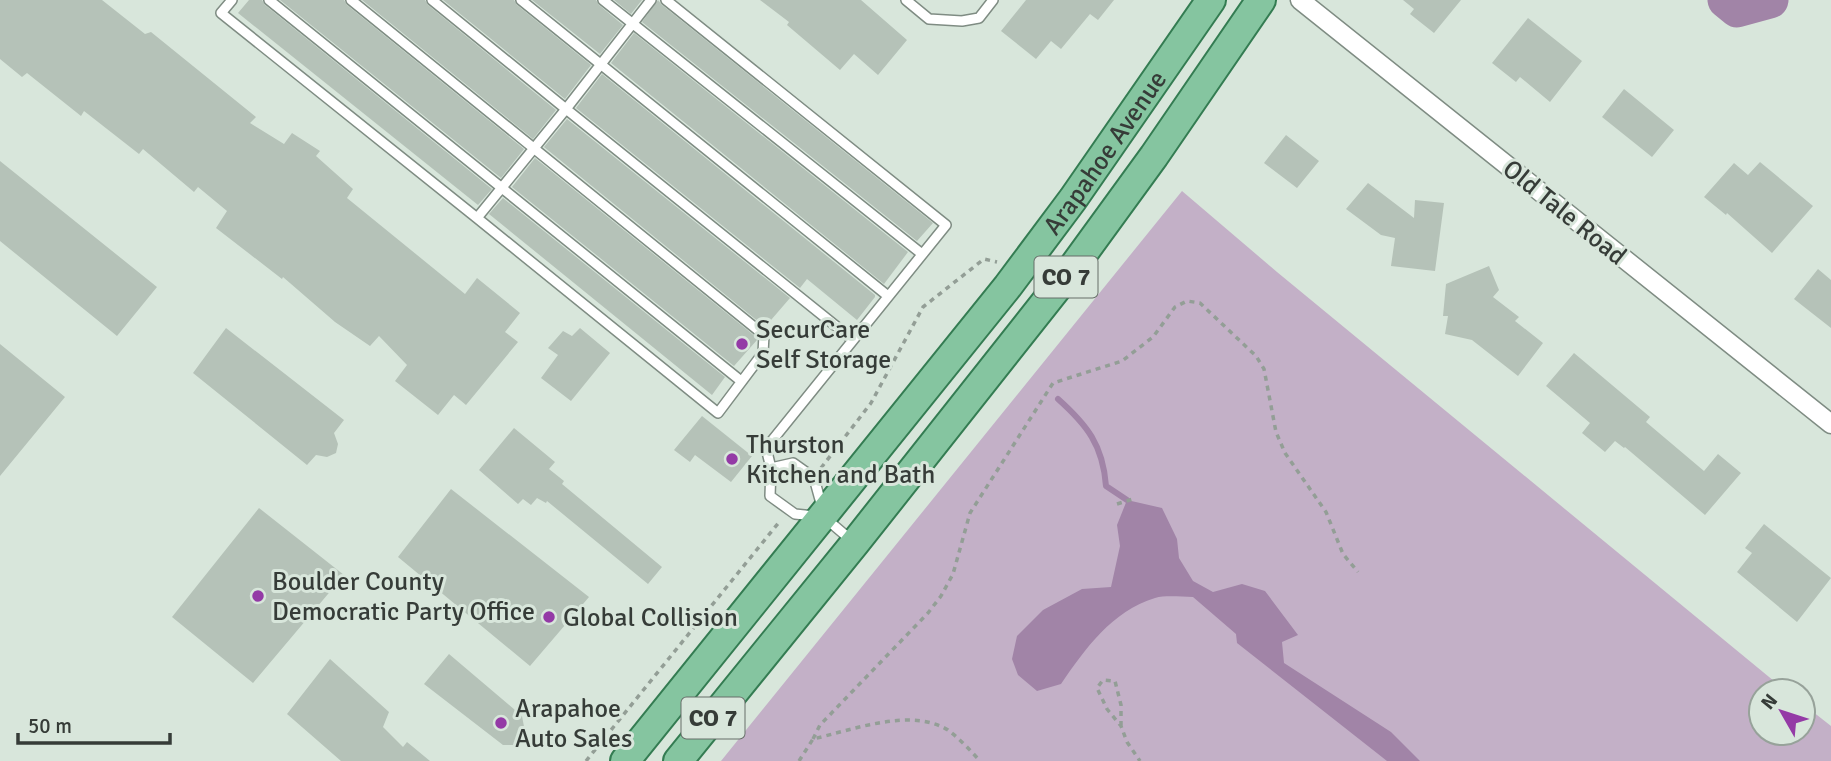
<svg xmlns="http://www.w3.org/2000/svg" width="1831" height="761" font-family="Signika,sans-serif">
<rect width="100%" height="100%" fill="#d8e6db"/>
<!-- green -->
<path fill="#c3b0c7" d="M1182,191L1277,272L1786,691H1761V733H1803V704L1831,726V761H721Z"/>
<!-- water -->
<path fill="#a184a7" d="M1127,500L1162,508L1177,539L1179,558L1193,581L1213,592L1242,584L1265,591L1298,635L1282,642L1284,663L1391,732L1420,761H1387L1237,643L1236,634L1193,597C1181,597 1166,595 1155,598C1112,611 1085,649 1061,684L1037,691L1018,675L1012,659L1017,636L1043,610L1082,589L1111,587L1120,546L1117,525Z"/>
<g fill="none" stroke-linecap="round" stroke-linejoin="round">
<!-- stream -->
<path stroke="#a184a7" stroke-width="6" d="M1058,399C1087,425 1103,445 1106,486L1127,500"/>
<!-- river -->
<path stroke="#a184a7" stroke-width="37" d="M1726,0L1737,9L1770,0"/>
</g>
<!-- building -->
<path fill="#b5c2b8" d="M0,0H102L145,34L151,32L256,117L250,123L284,144L292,133L320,151L316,156L353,189L347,198L465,294L477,278L520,313L505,332L518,342L466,405L454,395L438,415L395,381L407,365L379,336L370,346L335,322L283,277L282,279L216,228L227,211L198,187L194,192L143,149L139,154L84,111L81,116L27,73L22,77L0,59Z
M249,0H262L265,5L492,189L478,205L238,13Z
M280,0H344L347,5L524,149L501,178Z
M362,0H425L428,5L556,110L533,139Z
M443,0H514L517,5L591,65L565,99Z
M532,0H596L599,5L623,25L600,54Z
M614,0H642L631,14Z
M658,0L662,5L933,223L917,241L642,22Z
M760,0H861L907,40L878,75L854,54L840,70L787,25L789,22Z
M1026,0H1114L1098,20L1090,14L1061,49L1051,41L1036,59L1001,31Z
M1403,0H1461L1434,33L1410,14L1414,9Z
M1528,18L1582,61L1550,102L1520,77L1516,82L1492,63Z
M634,33L908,252L884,284L611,63Z
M602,74L875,295V297L857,320L807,279L800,288L576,108Z
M1624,89L1674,130L1652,157L1602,117Z
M567,119L790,298L765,327L544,147Z
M1286,135L1319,161L1297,188L1264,163Z
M535,158L756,337L757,340L734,366L512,187Z
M0,161L157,287L117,336L0,241Z
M1760,162L1813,206L1772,253L1727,213L1726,215L1704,197L1734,163L1748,175Z
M1368,183L1414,218L1415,200L1444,203L1435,271L1391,266L1395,238L1381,235L1346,209Z
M503,198L725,377L712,395L489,214Z
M1489,266L1499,290L1493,297L1519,317L1515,321L1543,343L1518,376L1472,340L1445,334L1448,316H1443L1446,284Z
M1818,269L1831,280V328L1794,299Z
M226,328L344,420L334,433L338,444L336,453L327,457L316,455L307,465L193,373Z
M580,328L610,353L571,401L541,378L558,355L548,348L563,331L572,336Z
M0,344L65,397L0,476Z
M1574,353L1650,417L1646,422L1704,471L1718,454L1741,473L1705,515L1625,447L1624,448L1615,441L1605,452L1582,433L1590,423L1546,386Z
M702,416L752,456L731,482L695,455L690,462L674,450Z
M514,428L555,462L549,469L564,481L562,484L662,567L648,584L547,501L546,503L537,498L531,505L523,499L518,504L479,470Z
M451,489L589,597L530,666L398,557Z
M259,508L344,575L253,683L172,617Z
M1764,524L1831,578L1797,622L1737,572L1752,553L1745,548Z
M449,654L522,716L525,732L514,745H503L424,684Z
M330,659L389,712L383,727L403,747L407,742L430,761H341L287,714Z"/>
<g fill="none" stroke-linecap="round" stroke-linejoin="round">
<!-- lane casing -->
<g stroke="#7f8c83" stroke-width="12">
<path id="lane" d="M232,0L221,13L477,218L566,109L852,339
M269,0L741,381
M351,0L764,335L763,353L718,413L477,218
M432,0L566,109L651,0
M521,0L888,296
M603,0L922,254
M666,0L946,225L766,448L771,468L770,496L795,514L824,517L851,540
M906,0L929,19L962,21L979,18L993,0
M771,468L793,463L814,478L822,507"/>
</g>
<!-- street casing -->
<g stroke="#7f8c83" stroke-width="21">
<path id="street" d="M1300,0L1831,424"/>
</g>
<!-- primary casing -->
<g stroke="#347c52" stroke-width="32">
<g id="primary">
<path id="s1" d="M625,761L1008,286L1073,199L1211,0"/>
<path d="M678,761L855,543L1071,270L1154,156L1261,0"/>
</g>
</g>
<!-- path -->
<path stroke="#939e96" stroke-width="3.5" stroke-dasharray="5 5" stroke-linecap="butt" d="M821,468L871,403L923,307L984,259L997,262
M1117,504L1133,499
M1121,726V705L1115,681L1103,680L1097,688L1107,709L1121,726L1127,742L1140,761
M813,739L820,725L928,613L941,596L953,574L970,513L1053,383L1122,361L1153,337L1175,307L1187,301L1200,303L1256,356L1264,369L1276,432L1285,453L1326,512L1343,554L1358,572
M586,761L780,521
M799,761L813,739C852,730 911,707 948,730C959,738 971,751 980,761"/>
<!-- lane -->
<use href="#lane" stroke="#fff" stroke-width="9"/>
<!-- street -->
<use href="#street" stroke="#fff" stroke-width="18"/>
<!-- primary -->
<use href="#primary" stroke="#85c5a0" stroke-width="28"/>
</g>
<!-- markers -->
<g fill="#943aa6" stroke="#d8e6db" stroke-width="2.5">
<circle cx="742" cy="344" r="7"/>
<circle cx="732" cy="459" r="7"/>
<circle cx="258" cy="596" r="7"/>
<circle cx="549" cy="617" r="7"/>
<circle cx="501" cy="723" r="7"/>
</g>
<g text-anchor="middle" stroke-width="6" stroke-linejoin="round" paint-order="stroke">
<!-- shield labels -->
<g fill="#d8e6db" stroke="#676f69" stroke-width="2">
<rect x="1034.5" y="256.5" width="63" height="41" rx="5"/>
<rect x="681.5" y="697.5" width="63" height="41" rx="5"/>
</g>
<g font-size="24" font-weight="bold" fill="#363c38">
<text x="1066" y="285">CO 7</text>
<text x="713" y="726">CO 7</text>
</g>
<!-- street labels -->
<g font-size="26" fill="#363c38" stroke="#d8e6db">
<text dy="9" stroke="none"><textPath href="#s1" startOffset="775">Arapahoe Avenue</textPath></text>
<text transform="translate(1565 212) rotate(39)" y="9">Old Tale Road</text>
</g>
<!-- poi labels -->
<g font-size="26" fill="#363c38" stroke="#d8e6db" text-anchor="start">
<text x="756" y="338">SecurCare<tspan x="756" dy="30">Self Storage</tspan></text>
<text x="746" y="453">Thurston<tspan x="746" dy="30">Kitchen and Bath</tspan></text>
<text x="272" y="590">Boulder County<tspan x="272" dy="30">Democratic Party Office</tspan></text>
<text x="563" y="626">Global Collision</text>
<text x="515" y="717">Arapahoe<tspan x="515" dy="30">Auto Sales</tspan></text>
</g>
</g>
<!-- north arrow -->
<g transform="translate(1782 712) rotate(309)"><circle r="33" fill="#d8e6db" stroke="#97a29a" stroke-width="2"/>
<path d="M0-5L12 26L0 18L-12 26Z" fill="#943aa6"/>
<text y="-10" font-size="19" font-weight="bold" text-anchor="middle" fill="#363c38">N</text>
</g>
<!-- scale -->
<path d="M18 733v10h152v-10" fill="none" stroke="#363c38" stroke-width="3.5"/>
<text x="28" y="733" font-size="21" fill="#363c38" stroke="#d8e6db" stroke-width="5" paint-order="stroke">50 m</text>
</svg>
